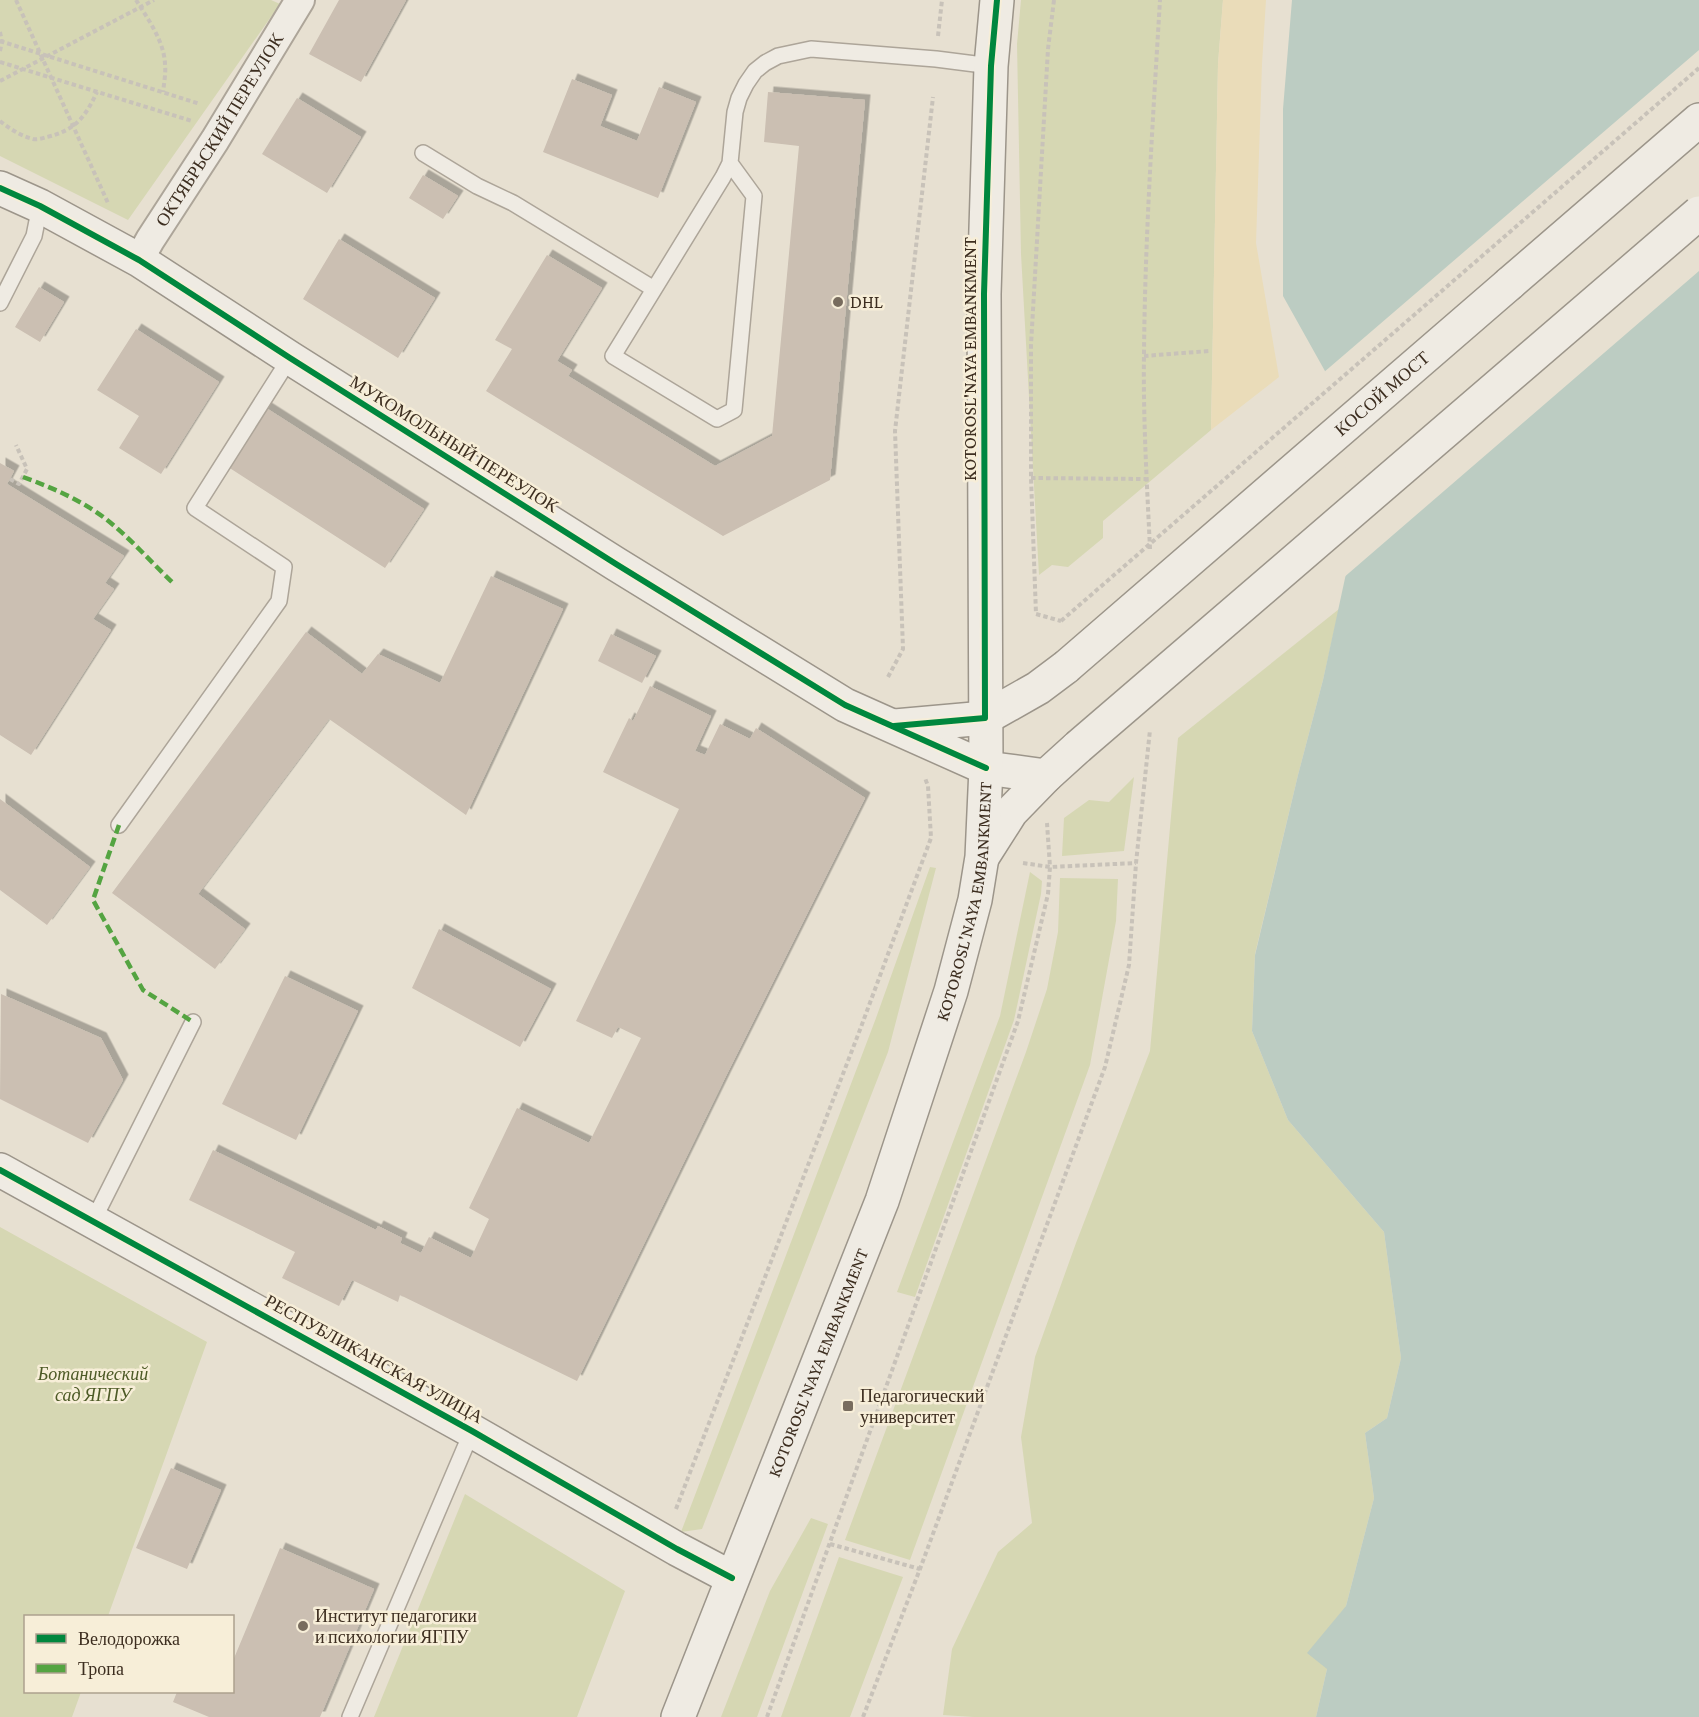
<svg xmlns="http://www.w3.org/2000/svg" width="1699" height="1717" font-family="'Crimson Pro',serif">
<defs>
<filter id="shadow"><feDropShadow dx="5.5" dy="-5.5" stdDeviation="0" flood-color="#0004"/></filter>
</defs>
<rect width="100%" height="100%" fill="#e7e0d1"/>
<!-- green -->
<path fill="#d6d7b3" d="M0,0H271L280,4L128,220L0,156Z
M1021,0H1223L1218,64L1211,430L1103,521V538L1068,567L1052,565L1039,575L1021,254L1017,44Z
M1339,609L1323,680L1298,775L1255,954L1252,1031L1288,1120L1384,1232L1401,1358L1387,1418L1365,1433L1374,1498L1346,1606L1327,1669L1316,1717H974L943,1715L952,1649L998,1552L1032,1523L1021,1437L1035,1357L1076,1243L1150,1051L1178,738Z
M1134,777L1124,851L1062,856L1064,818L1089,800L1109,802Z
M930,867L936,868L888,1052L702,1529L681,1532L876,1018Z
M1030,872L1042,881L1041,894L1014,1020L915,1297L897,1292L1000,1016Z
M1060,878L1118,879L1116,921L1090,1065L910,1560L845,1540L1026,1052L1047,989L1058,932Z
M0,1227L207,1342L108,1616H26V1692H81L72,1717H0Z
M465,1494L625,1591L577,1717H374Z
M811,1518L828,1524L757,1717H721L770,1591Z
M839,1557L903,1577L850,1717H781Z"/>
<!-- sand -->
<path fill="#eadcb9" d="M1223,0H1266L1262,64L1256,243L1279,377L1211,430L1218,64Z"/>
<!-- water -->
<path fill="#bcccc2" d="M1292,0H1699V1717H1316L1327,1669L1307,1653L1346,1606L1374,1498L1365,1433L1387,1418L1401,1358L1384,1232L1288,1120L1252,1031L1255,955L1298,775L1323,680L1347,569L1349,414L1283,296V109Z"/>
<!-- pier -->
<path fill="#e7e0d1" d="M1699,50V271L1342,579L1344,569L1346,415L1323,373Z"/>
<!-- building -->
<path fill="#cbbfb2" filter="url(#shadow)" d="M339,0H406L361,82L309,54Z
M572,79L612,95L600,126L637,141L659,87L696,102L658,198L543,152Z
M768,92L865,100L830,480L723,536L486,391L512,349L495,340L547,255L602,288L557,361L572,370L568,376L715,466L772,436L799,146L764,142Z
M297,98L361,137L327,193L262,154Z
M423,175L458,196L443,219L409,198Z
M339,239L435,298L398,358L303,299Z
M39,287L64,302L40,342L15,327Z
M136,329L219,382L161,474L119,448L139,416L97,390Z
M263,406L424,509L385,568L225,465Z
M0,463L14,471L7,484L124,556L105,583L114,589L93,619L111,630L31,755L0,735Z
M491,576L563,609L466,815L329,719L198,894L245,929L215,969L112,893L306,632L362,674L378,654L440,683Z
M611,634L656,656L642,683L598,661Z
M650,686L711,716L695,751L705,755L720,724L750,739L756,728L865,798L725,1078L577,1381L400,1295L398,1302L352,1280L339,1306L282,1278L295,1252L189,1200L213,1150L376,1230L378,1226L402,1238L400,1243L421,1253L429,1237L471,1258L489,1219L469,1208L517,1108L589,1143L641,1038L618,1027L612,1038L576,1021L679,809L603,772L629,718L633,721Z
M0,799L90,867L47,925L0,890Z
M439,929L551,989L520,1047L412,988Z
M285,976L358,1011L296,1140L222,1104Z
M1,994L101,1038L123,1080L88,1143L0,1099Z
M171,1468L221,1490L187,1569L136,1548Z
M280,1548L374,1589L320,1717H209L173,1702L177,1692H232V1663Z"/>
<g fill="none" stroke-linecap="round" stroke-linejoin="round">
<!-- lane casing -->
<g stroke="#ada599" stroke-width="18">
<path id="lane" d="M423,153L477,186L513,203L654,289
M730,163L754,196L734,410L717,419L613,356L723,177L730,163L735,112L739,98L746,84L755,71L765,63L778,56L811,49L936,59L991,66
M0,303L34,236L40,206
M119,825L279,601L284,567L195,508L290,358
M93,1221L193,1022
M350,1717L472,1431"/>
</g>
<!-- street casing -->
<g stroke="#ada599" stroke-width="32">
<g id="street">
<path id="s1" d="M139,260L150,240L215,140L300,0"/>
</g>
</g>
<!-- secondary casing -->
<g stroke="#9c958a" stroke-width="36">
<g id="secondary">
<path d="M0,188L40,206L139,260L290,358L616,564L845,705L986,768L1046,776"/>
<path d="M1509,284L1699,120"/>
<path d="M895,726L985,718L1038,688L1066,667"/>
<path d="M983,856L1011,812L1046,776L1078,747"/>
<path d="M0,1170L472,1431L677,1549L732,1578"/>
<path id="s2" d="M678,1717L882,1201L951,991L975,900L982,857L986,768L984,294L991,66L997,0"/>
</g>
</g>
<!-- path -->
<path stroke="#c8c2b9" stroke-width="4" stroke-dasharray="4.5 3" stroke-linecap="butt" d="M16,0L108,203
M136,0C148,19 164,41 165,64C166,73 164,83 163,92
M1054,0L1048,49L1031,345V478L1036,614L1061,621
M0,32L2,42L0,51
M938,36L942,0
M0,41L200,104
M0,62L192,121
M0,81L154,0
M0,121C10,129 21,136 33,139C38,140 43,138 47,137C76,130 85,117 97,92
M1144,356L1209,351
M1031,478L1146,479
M10,479L19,484L27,469L16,445
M1150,549C1147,484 1143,419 1144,354C1145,236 1153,118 1160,0
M888,677L903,649L895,431L933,97
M1023,863L1050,867L1136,863
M676,1509L861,1027L931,838L928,786L925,778
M830,1544L920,1569
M767,1717L1018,1021L1048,894L1050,867L1047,823
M863,1717L920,1569L1105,1067L1129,965L1136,863L1150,730"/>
<!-- lane -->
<use href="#lane" stroke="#efebe3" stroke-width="15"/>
<!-- street -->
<use href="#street" stroke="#efebe3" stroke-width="28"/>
<!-- secondary -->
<use href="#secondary" stroke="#efebe3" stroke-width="33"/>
<!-- secondary-bridge casing -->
<g stroke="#9c958a" stroke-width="36" stroke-linecap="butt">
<g id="secondary-bridge">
<path id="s3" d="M1066,667L1509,284"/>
<path d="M1078,747L1699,213"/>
</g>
</g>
<!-- path-bridge -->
<path stroke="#c8c2b9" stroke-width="4" stroke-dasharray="4.5 3" stroke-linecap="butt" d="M1061,621L1699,68"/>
<!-- secondary-bridge -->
<use href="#secondary-bridge" stroke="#efebe3" stroke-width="33"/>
<!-- quiet -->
<path stroke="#54a441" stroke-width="4.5" stroke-dasharray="9 4.5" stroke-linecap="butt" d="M23,477C53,488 81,500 106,519C130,538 151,562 174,584
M119,825L93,900L143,990L193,1022"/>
<!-- cycleway casing -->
<g stroke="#f7eed8" stroke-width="10">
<path id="cycleway" d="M0,188L40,206L139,260L290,358L616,564L845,705L986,768
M894,726L985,718L984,294L991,66L997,0
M0,1170L472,1431L677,1549L732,1578"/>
</g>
<!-- cycleway -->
<use href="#cycleway" stroke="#00873e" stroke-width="6"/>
</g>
<!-- markers -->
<g fill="#786c5e" stroke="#f7eed8" stroke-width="2">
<circle cx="838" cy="302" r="6"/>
<rect x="842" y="1400" width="12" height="12" rx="3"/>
<circle cx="303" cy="1626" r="6"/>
</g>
<g text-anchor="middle" stroke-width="5" stroke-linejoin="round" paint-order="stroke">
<!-- street labels -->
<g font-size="18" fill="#3d2e20" stroke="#f7eed8">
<text dy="6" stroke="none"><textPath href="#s1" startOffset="153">ОКТЯБРЬСКИЙ ПЕРЕУЛОК</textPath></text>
<text transform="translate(970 359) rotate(-90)" y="6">KOTOROSL'NAYA EMBANKMENT</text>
<text dy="6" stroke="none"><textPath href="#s3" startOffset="418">КОСОЙ МОСТ</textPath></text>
<text transform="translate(454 444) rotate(32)" y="6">МУКОМОЛЬНЫЙ ПЕРЕУЛОК</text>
<text dy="6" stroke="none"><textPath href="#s2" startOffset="867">KOTOROSL'NAYA EMBANKMENT</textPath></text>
<text transform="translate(374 1359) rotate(29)" y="6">РЕСПУБЛИКАНСКАЯ УЛИЦА</text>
<text dy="6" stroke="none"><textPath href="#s2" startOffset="381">KOTOROSL'NAYA EMBANKMENT</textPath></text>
</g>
<!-- poi labels -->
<g font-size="18" fill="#3d2e20" stroke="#f7eed8" text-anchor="start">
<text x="850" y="308">DHL</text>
<text x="860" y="1402">Педагогический<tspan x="860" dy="21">университет</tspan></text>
<text x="315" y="1622">Институт педагогики<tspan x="315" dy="21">и психологии ЯГПУ</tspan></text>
</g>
<!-- park labels -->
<g font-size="18" font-style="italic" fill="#4d5a26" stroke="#f7eed8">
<text x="93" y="1380">Ботанический<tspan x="93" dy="21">сад ЯГПУ</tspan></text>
</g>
</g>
<!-- legend -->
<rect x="24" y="1615" width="210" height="78" fill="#f7eed8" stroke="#ada18e" stroke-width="1.5"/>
<rect x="36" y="1634" width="30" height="9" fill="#00873e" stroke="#ada18e" stroke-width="1.5"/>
<text x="78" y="1645" font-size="18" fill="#3d2e20">Велодорожка</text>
<rect x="36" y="1664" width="30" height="9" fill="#54a441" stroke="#ada18e" stroke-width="1.5"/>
<text x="78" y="1675" font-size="18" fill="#3d2e20">Тропа</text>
</svg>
